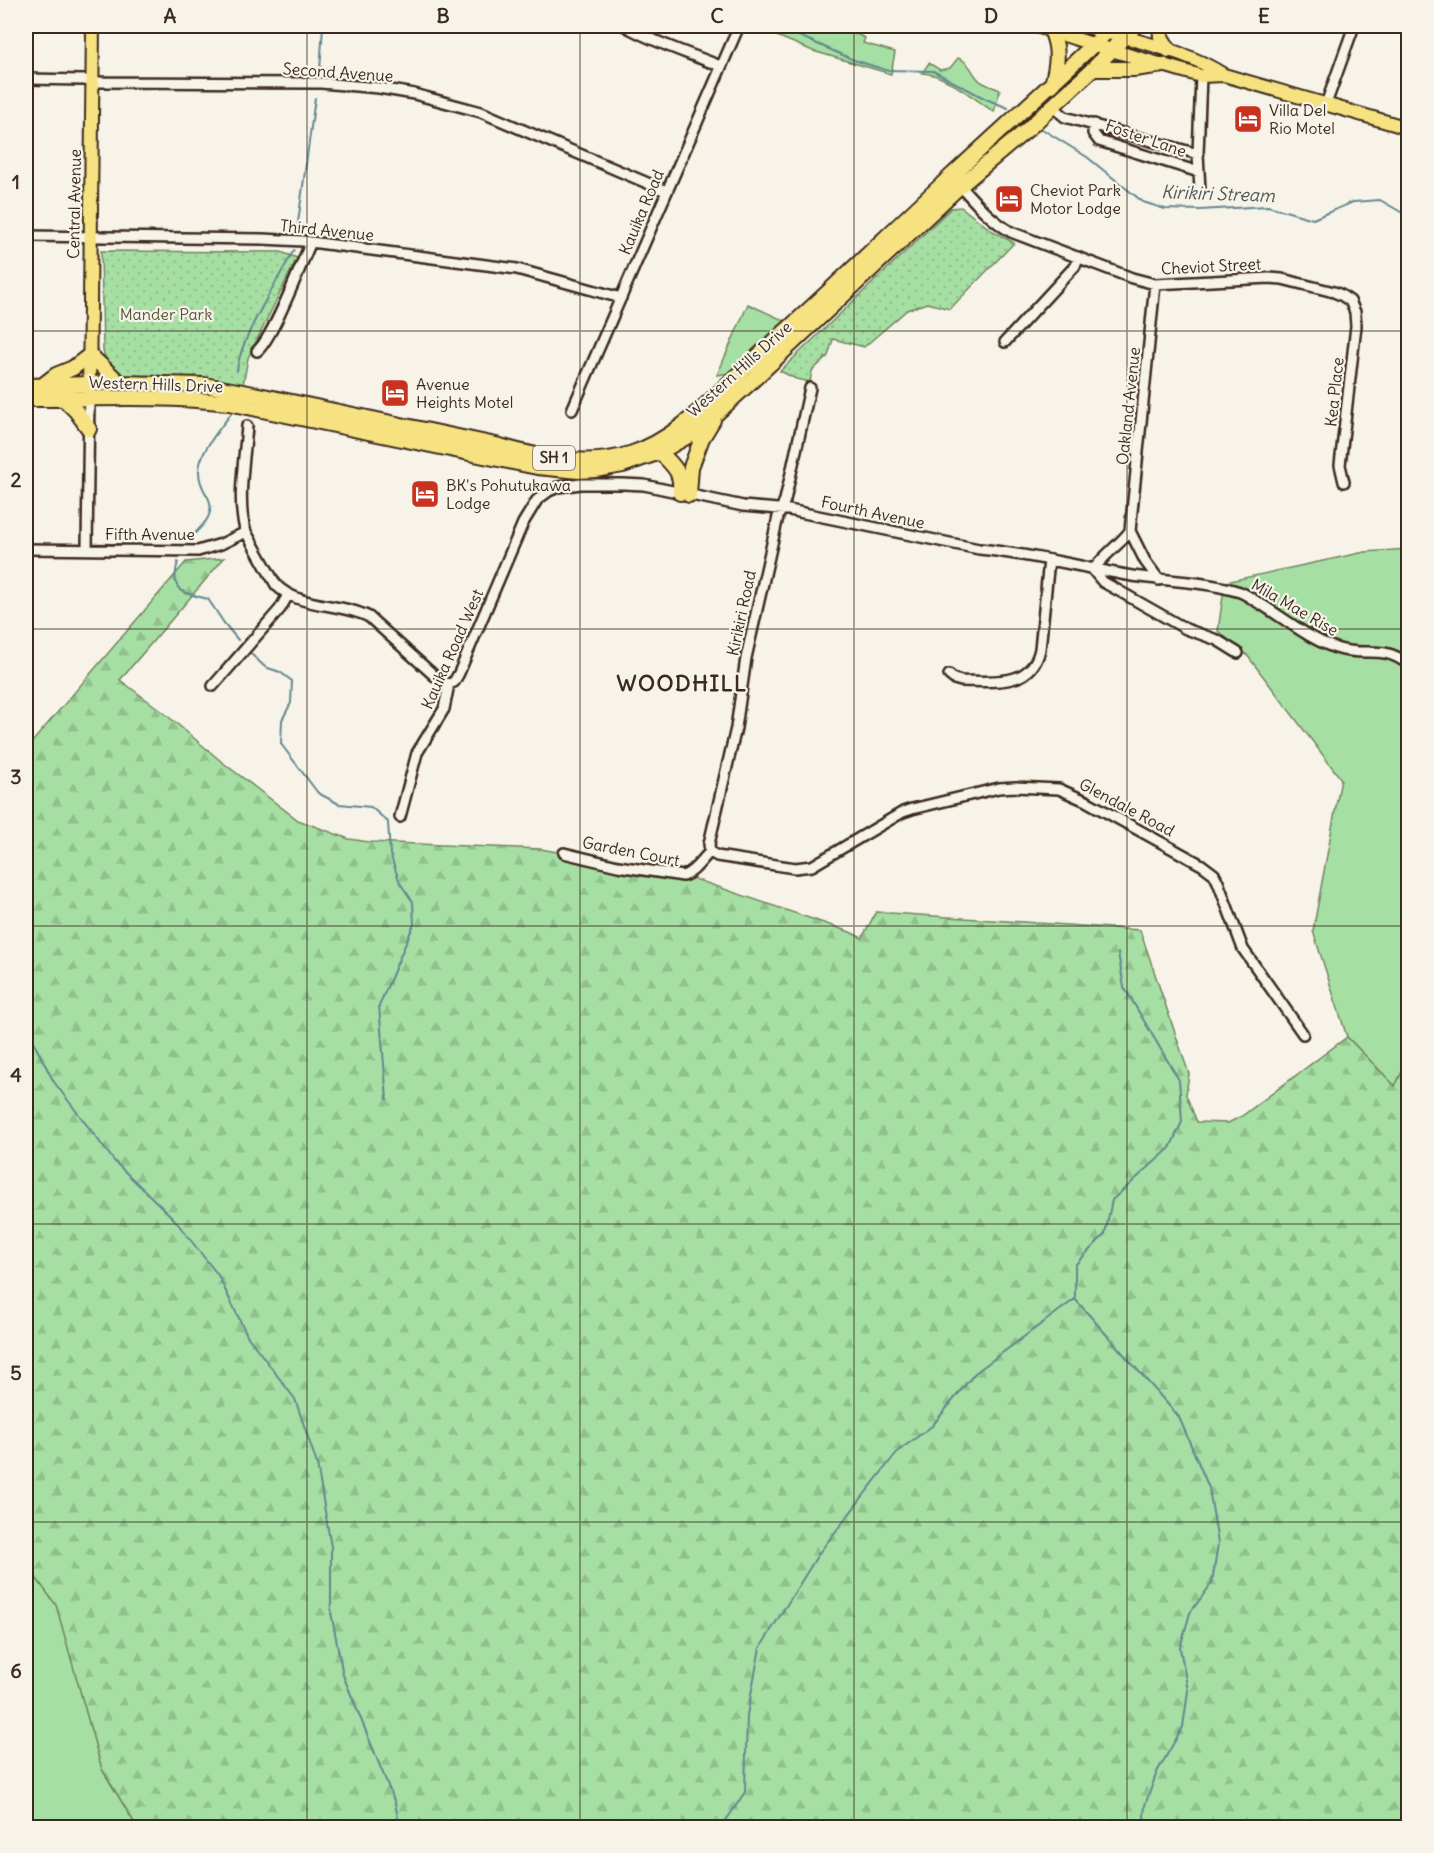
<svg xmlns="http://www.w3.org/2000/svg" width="1434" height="1853" font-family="Delius,sans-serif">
<defs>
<pattern id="forest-firs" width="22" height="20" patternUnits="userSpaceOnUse" patternTransform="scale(1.5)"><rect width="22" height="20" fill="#a6dfa3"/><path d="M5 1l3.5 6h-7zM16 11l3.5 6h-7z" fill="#90c08c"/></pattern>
<pattern id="park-dots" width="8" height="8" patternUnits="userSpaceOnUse" patternTransform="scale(1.5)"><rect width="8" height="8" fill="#a6dfa3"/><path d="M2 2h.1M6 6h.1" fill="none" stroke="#90c08c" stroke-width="1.8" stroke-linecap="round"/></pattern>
</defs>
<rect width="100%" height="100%" fill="#f7f3e8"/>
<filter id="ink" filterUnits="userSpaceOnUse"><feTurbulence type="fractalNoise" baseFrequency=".0167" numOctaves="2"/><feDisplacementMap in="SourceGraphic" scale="12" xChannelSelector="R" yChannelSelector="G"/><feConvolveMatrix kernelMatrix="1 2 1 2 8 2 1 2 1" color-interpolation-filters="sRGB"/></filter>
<g filter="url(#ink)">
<!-- grass -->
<path fill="#a6dfa3" stroke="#708460" stroke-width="1.5" d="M753,26H787L803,31L819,33L823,26H838L865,38L863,43L895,52L891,74L813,51Z
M958,58C969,61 971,71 978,79C982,84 993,87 1000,90L994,112C976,100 944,73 922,73L929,63L940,70L950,68Z
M748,304L785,321L730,373L717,375Z
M1408,549V1060L1395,1086L1347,1037L1313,931L1341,779L1247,655L1218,631L1225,582L1365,552Z
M26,1564L56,1604L102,1769L137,1827H26Z"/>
<!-- forest -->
<path fill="url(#forest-firs)" stroke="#708460" stroke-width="1.5" d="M224,558L120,680L163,712L222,762L298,820L349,839L369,842L541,849L689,877L850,932L862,938L876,912L1140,930L1189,1074L1186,1095L1197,1122L1228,1123L1242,1116L1347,1037L1395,1086L1408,1060V1827H137L102,1769L56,1605L26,1564V747L27,748L186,562Z"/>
<!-- park -->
<path fill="url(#park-dots)" stroke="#708460" stroke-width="1.5" d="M961,207L991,230L1014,243L950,309L927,303L907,310L864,347L833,339L828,356L812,371L810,382L796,379L780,371L951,208Z
M101,251L281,252L297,258L248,358L243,385L204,378H128C114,374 106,365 103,350Z"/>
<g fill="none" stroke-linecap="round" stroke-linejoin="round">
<!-- stream -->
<path stroke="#628790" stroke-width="2" d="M764,26L779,31L790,32L854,60L886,70L933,71L986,99L1008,108
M320,70L323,26
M1042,129L1087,157L1143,202L1165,209L1200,210L1268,206L1313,219L1353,202L1380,200L1408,216
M297,230L315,98
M237,371C239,340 278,280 294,250
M191,537C204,525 218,512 206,494C202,487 199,481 199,472C198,453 222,426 233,411
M178,562C169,594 184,592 208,599L224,623L238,640
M250,653L265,667L280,672L292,681L291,703L282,720L281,744L318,793L339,804L371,807L388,822L390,854L400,883L413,902L414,924L379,1006L387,1099
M1118,953L1124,987L1179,1080L1182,1122L1170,1148L1112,1200L1105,1234L1075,1265V1299L1179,1417L1209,1488L1218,1543L1212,1583L1190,1613L1180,1648L1188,1691L1183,1727L1157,1772L1145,1805L1143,1828
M26,1028L54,1082L115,1162L174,1219L218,1275L248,1337L295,1399L317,1464L331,1547V1612L343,1675L395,1803L400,1828
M721,1828L745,1792L747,1715L760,1648L819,1553L898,1451L932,1426L975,1373L1075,1299"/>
<!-- minor casing -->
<g stroke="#3b2a1e" stroke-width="14">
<path id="minor" d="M625,26C655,43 688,53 720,66
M26,79L84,80L100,82L321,83L379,88L414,94L481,112L666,191
M1326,104L1354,26
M1052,106L1065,117L1198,154
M1094,124L1093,133L1099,141L1199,172
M957,182C974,201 989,219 1011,232L1132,278L1155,284L1269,278L1282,279L1334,292L1341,295L1350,301L1355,312L1356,326L1340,465L1344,482
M1200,190L1198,154L1201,76
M26,236L262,239L303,241L517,269L621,298
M1155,284L1130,531L1145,561L1159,580
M1005,342L1075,266L1078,257
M257,351C273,338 301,264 311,242
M572,410L739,26
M247,426C245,456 236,504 246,532L276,585C300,609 340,602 369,617L437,678L443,682L449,684
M1130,531C1119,545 1104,555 1093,570L1103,582L1112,587L1186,629L1217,640L1238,653
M26,549L198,551L221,544L246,532
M87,549L89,398
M949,675L954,679L961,681C992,681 1032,688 1040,649L1049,560
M213,686L280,609L288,595
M400,817L417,753L444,709L449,684L454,682L459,673L523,523L537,500L549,491L558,487L581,484H623L644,485L743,506L789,510L979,549C1030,554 1081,567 1132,576C1167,581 1206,581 1240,592C1248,595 1256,602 1264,606C1286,620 1314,642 1339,649C1367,657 1382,644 1408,664
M710,852L717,856L795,868L812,866L903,812L912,809L999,788L1015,787L1059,789L1086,801L1202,865L1214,874L1218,882L1243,949L1303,1034
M564,853L618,866L683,876C695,872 701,860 710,852L709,844L736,728L746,658L778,517L785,500L810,388"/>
</g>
<!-- major casing -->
<g stroke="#3b2a1e" stroke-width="16">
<path id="major" d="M1036,26L1111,50L1201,76L1224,75L1408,128
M1085,26C1131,41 1183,48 1224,75
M89,394L93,26"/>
</g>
<!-- highway casing -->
<g stroke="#3b2a1e" stroke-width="18">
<path id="highway" d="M1160,26L1161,37L1169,50
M1051,30C1060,50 1057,65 1052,85
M1093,69H1134L1163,65
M43,385L56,375L73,368L90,355L120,383
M26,386L120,383L204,385L254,394L496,445C538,457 587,468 630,454C670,441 699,412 728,384C748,365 768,347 788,329C843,279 896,227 950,177C1005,126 1060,77 1113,26
M26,399C93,399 161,395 229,403L537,467L579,471L595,470L623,465L660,452L690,435L707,422L754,379L960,186L1029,128L1093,69L1135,26
M64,399L76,411L89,429
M660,452C674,467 682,471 680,493
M689,495L691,467L702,438L713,420"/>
</g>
<!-- minor -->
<use href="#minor" stroke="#f7f3e8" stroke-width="9"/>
<!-- major -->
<use href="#major" stroke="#f6e281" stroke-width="12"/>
<!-- highway -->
<use href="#highway" stroke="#f6e281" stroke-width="14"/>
</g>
</g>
<!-- grid -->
<path fill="none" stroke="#3b2a1e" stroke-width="1.5" stroke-opacity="0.55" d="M307,26V1828M580,26V1828M854,26V1828M1127,26V1828M26,331H1408M26,629H1408M26,926H1408M26,1224H1408M26,1522H1408"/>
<!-- icons -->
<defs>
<g id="hotel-square" transform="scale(1.5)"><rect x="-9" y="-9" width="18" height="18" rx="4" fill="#c8321e" stroke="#f7f3e8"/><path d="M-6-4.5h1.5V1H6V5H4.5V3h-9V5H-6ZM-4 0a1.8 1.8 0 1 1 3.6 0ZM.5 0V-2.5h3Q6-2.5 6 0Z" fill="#fff"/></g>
</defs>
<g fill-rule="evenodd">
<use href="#hotel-square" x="1248" y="119"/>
<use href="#hotel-square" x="1009" y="199"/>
<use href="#hotel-square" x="395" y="393"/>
<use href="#hotel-square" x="425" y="494"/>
</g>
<g text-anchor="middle" stroke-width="4.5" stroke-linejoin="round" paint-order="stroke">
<!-- shield labels -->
<rect fill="#f7f3e8" stroke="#73665b" stroke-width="1.5" x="533" y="446" width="42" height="24" rx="4.5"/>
<g font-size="15" font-weight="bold" fill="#3b2a1e">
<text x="554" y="463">SH 1</text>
</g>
<!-- street labels -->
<g font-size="16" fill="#3b2a1e" stroke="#f7f3e8">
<text transform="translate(338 72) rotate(4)" y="6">Second Avenue</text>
<text transform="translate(1146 138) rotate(19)" y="6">Foster Lane</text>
<text transform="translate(74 204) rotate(-89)" y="6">Central Avenue</text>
<text transform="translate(641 212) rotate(-67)" y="6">Kauika Road</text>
<text transform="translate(327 230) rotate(6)" y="6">Third Avenue</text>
<text transform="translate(1211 266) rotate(-3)" y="6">Cheviot Street</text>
<text transform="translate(739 369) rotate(-42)" y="6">Western Hills Drive</text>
<text transform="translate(156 384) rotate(2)" y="6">Western Hills Drive</text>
<text transform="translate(1334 392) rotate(-84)" y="6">Kea Place</text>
<text transform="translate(1128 406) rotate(-84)" y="6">Oakland Avenue</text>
<text transform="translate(873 512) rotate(12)" y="6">Fourth Avenue</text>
<text x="150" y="540">Fifth Avenue</text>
<text transform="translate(1295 607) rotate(30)" y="6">Mila Mae Rise</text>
<text transform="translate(741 613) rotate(-78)" y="6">Kirikiri Road</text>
<text transform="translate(452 649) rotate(-66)" y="6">Kauika Road West</text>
<text transform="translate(1127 807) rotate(28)" y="6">Glendale Road</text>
<text transform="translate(631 851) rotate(11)" y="6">Garden Court</text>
</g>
<!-- poi labels -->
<g font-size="16" fill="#3b2a1e" stroke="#f7f3e8" text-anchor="start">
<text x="1269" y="116">Villa Del<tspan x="1269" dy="18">Rio Motel</tspan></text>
<text x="1030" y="196">Cheviot Park<tspan x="1030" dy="18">Motor Lodge</tspan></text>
<text x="416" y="390">Avenue<tspan x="416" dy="18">Heights Motel</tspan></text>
<text x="446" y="491">BK's Pohutukawa<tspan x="446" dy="18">Lodge</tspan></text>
</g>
<!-- park labels -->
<g font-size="16" fill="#56573f" stroke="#f7f3e8">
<text x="166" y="320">Mander Park</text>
</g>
<!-- water labels -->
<g font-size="18" font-style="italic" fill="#4e5857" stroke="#f7f3e8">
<text transform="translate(1218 194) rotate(2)" y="6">Kirikiri Stream</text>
</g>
<!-- district labels -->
<g font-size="22" font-weight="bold" letter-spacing="1.5" fill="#3b2a1e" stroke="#f7f3e8">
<text x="682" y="691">WOODHILL</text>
</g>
</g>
<!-- margin -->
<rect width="1434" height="1853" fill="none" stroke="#f7f3e8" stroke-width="66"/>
<rect x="33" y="33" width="1368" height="1787" fill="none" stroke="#3b2a1e" stroke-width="2"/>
<g font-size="20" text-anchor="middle" font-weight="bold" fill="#3b2a1e">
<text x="170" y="23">A</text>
<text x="443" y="23">B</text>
<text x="717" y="23">C</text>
<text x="991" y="23">D</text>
<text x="1264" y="23">E</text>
<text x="16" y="189">1</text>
<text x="16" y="487">2</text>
<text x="16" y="784">3</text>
<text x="16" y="1082">4</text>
<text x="16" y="1380">5</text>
<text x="16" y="1678">6</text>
</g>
</svg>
